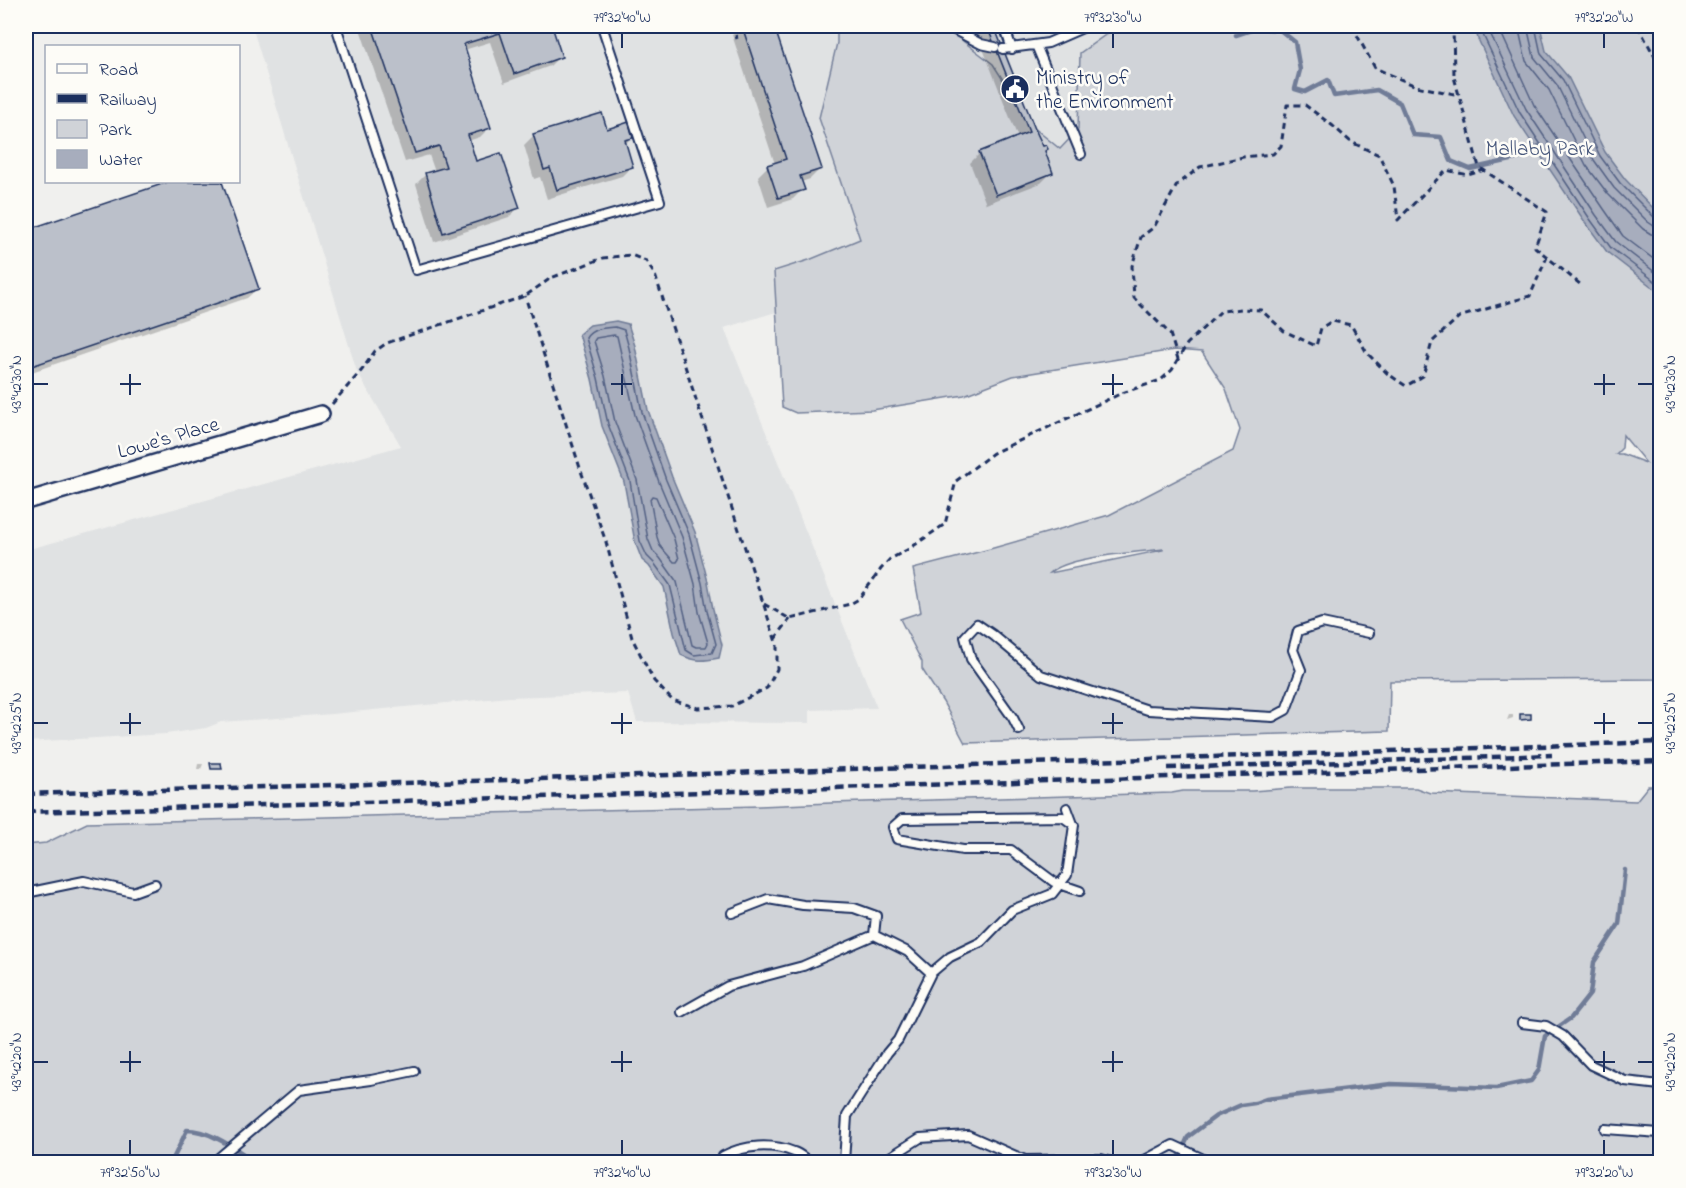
<svg xmlns="http://www.w3.org/2000/svg" width="1686" height="1188" font-family="'Indie Flower',sans-serif">
<rect width="100%" height="100%" fill="#f0f0ee"/>
<filter id="ink" filterUnits="userSpaceOnUse"><feTurbulence type="fractalNoise" baseFrequency=".0167" numOctaves="2"/><feDisplacementMap in="SourceGraphic" scale="12" xChannelSelector="R" yChannelSelector="G"/><feConvolveMatrix kernelMatrix="1 2 1 2 8 2 1 2 1" color-interpolation-filters="sRGB"/></filter>
<g filter="url(#ink)">
<!-- built -->
<path fill="#e0e2e3" d="M252,26H1345L1380,126L724,328L877,708L810,710V723L637,722L628,693L509,697L332,714L221,722L206,728L166,734L26,742V550L401,446L357,372Z"/>
<!-- green -->
<path fill="#d0d3d8" stroke="#76819b" stroke-width="1.5" fill-rule="evenodd" d="M837,26H958L963,41L993,64L1033,127L1060,149L1078,130L1080,53L1118,26H1660V679L1390,681L1389,731L965,743L943,702L922,669V662L900,619L921,612L913,569L990,549L1109,515L1233,451L1240,430L1226,389L1202,352L1174,350L1013,376L964,395L872,410L796,413L782,407L774,271L809,260L860,239L819,118L837,43ZM1623,435L1646,463L1622,454H1616L1622,448ZM1163,549V550L1050,573C1068,556 1136,553 1163,549Z
M1648,786H1660V1162H26V845L46,843L87,823L760,806L831,803L1172,793L1183,791H1252L1291,788H1416L1430,793L1636,801Z"/>
<!-- water -->
<path fill="#a7adbd" stroke="#6f7b97" stroke-width="1.5" d="M1475,26H1540L1546,51L1568,77L1605,152L1625,179L1660,215V293L1607,252L1585,222L1514,116L1478,39Z
M616,321L628,324L635,346L648,410L672,477L695,532L708,582L713,609L722,645L719,658C703,661 696,662 681,655L674,633L664,587L649,566L642,560L635,542L624,482L602,426L592,379L579,334L590,325Z"/>
<!-- shadow -->
<path fill="#0003" d="M359,26H461L464,32L484,26H550L560,56L550,66L504,83L490,42L464,50L490,127L480,137L468,141L475,163L519,207L509,217L434,242L416,184L426,174L435,172L429,155L405,162Z
M742,26H773L820,169L810,179L801,182L803,189L793,199L768,207L758,176L768,166L775,164L732,35Z
M974,26H993L1051,173L1041,183L986,204L970,163L980,153L1018,138Z
M534,135L632,137L625,144L632,166L622,176L547,199L540,177L534,179L524,145Z
M173,182H221L257,289L247,298L26,374V232Z
M1509,715H1513V718L1507,720Z
M198,764H203L201,769H197Z"/>
<g fill="none" stroke-linecap="round" stroke-linejoin="round">
<!-- shore -->
<path stroke="#536184" stroke-width="1.5" d="M1481,26L1484,37L1520,113L1590,219L1611,248L1660,285
M1489,26L1491,35L1526,109L1596,215L1616,242L1660,276
M1498,26L1534,105L1604,209L1623,236L1660,264
M1518,26L1526,61L1549,90L1586,165L1608,194L1643,229L1651,234L1660,235
M1527,26L1534,57L1557,85L1594,160L1614,188L1648,222L1654,226H1660
M1535,26L1541,54L1563,80L1600,156L1620,183L1654,217L1660,219
M615,327L624,330L629,348L642,412L666,480L689,534L702,583L707,611L716,644L712,653L694,655L686,650L670,585L654,563L647,556L640,541L630,481L608,424L598,378L586,338C592,328 604,328 615,327Z
M614,335L617,336L635,415L659,482L682,537L695,584L699,612L708,643L706,647H696L692,645L677,582L660,558L653,551L648,539L637,480L615,422L605,376L594,341L596,338Z
M652,496L656,497L674,539L679,559L677,562H674L660,546L657,537L650,499Z"/>
<!-- stream -->
<path stroke="#6f7b97" stroke-width="4.5" d="M1236,35L1257,28L1280,30L1295,42L1300,70L1295,89L1305,92L1328,80L1334,96L1377,90L1400,103L1413,135L1441,137L1451,161L1470,169L1520,158L1539,146
M169,1162L173,1159L187,1130C211,1130 236,1150 256,1162
M1177,1162L1188,1137L1216,1116L1241,1105L1255,1103L1266,1099L1391,1084L1496,1088L1531,1081L1539,1070L1545,1036L1571,1018L1590,994L1594,962L1619,924L1625,870"/>
</g>
<!-- building -->
<path fill="#bbc0ca" stroke="#1b2f5e" stroke-width="1.5" d="M372,26H463L465,31L480,26H552L562,57L514,74L500,33L464,44L491,128L468,135L476,161L501,153L520,208L443,233L425,173L446,167L439,146L415,153Z
M742,26H774L822,169L800,176L805,190L778,198L767,165L786,159Z
M987,26H994L1035,129L1043,146L1046,145L1048,149L1045,151L1053,173L996,195L979,152L1029,132Z
M602,113L607,129L629,122L633,138L625,140L633,167L557,190L550,168L544,170L533,134Z
M168,182H222L259,289L26,368V230Z
M1520,714H1531V719L1520,720Z
M210,763H221L222,769H211Z"/>
<g fill="none" stroke-linecap="round" stroke-linejoin="round">
<!-- lane casing -->
<g stroke="#1b2f5e" stroke-width="12">
<path id="lane" d="M336,26L416,270L660,201L602,26
M947,26L981,44L995,47
M1004,26L1012,49
M1036,45L1081,154
M1003,49L1048,43L1087,26
M1019,730L1013,718L971,659L965,637L977,624L993,635L1041,675L1148,710L1273,717L1286,710L1301,670L1293,650L1298,631L1322,623L1369,633
M1067,808L1073,824
M26,893L84,881L133,892L155,884
M732,913L768,899L803,905L854,908L876,916L874,935L908,952L931,973
M682,1012L728,986L803,966L874,935
M1522,1023L1546,1026L1563,1036L1591,1065L1625,1081L1660,1085
M1605,1129L1660,1133
M723,1156C745,1145 771,1143 794,1152C800,1154 805,1159 810,1162
M216,1162V1160L299,1090L371,1080L414,1071
M844,1162L847,1116L887,1053L898,1040L931,973L950,957L981,942L1012,910L1052,894L1067,875L1074,825L1063,817L902,819L893,827L897,839L963,850H1011L1054,882L1080,891
M882,1162L920,1138L968,1135L1025,1160L1101,1159L1111,1162
M1141,1162L1173,1145L1201,1158"/>
</g>
<!-- street casing -->
<g stroke="#1b2f5e" stroke-width="20">
<path id="street" d="M26,501L321,414"/>
</g>
<!-- path -->
<path stroke="#1b2f5e" stroke-width="3" stroke-dasharray="6 4.5" stroke-linecap="butt" d="M731,26L734,29L737,39
M1352,26L1375,68L1416,86L1459,95
M1453,26L1454,77L1479,167L1547,212L1535,247L1581,285
M1638,26L1660,66
M1178,359L1170,334L1134,298L1132,266L1141,237L1154,227L1177,185L1200,167L1243,157L1273,154L1281,146L1287,105H1305L1333,126L1351,142L1379,155L1394,186L1398,220L1446,170L1468,175L1484,170
M332,404L362,370L375,351L387,343L525,296L551,278L603,258L631,255L646,261L655,275L777,645V669L767,688L732,706L698,708L672,700L654,681L632,638L606,542L581,471L525,296
M764,604L790,619L850,604L859,599L881,569L890,559L909,549L945,524L956,481L993,453L1122,393L1161,380L1172,370L1187,344L1221,311L1242,309L1261,310L1284,331L1316,346L1321,328L1332,321L1351,325L1367,353L1388,374L1406,386L1423,376L1432,342L1459,317L1530,296L1547,257
M775,639L790,619"/>
<!-- lane -->
<use href="#lane" stroke="#fdfcf7" stroke-width="8"/>
<!-- street -->
<use href="#street" stroke="#fdfcf7" stroke-width="15"/>
<!-- rail -->
<path stroke="#1b2f5e" stroke-width="4.5" stroke-dasharray="9 4.5" stroke-linecap="butt" d="M1168,768L1552,755
M26,794L641,776L1660,742
M26,812L740,791L1660,761"/>
</g>
</g>
<!-- ticks -->
<path fill="none" stroke="#1b2f5e" stroke-width="2" d="M622,33V48M1113,33V48M1604,33V48M130,374V395M622,374V395M1113,374V395M1604,374V395M33,384H48M120,384H141M611,384H632M1102,384H1123M1594,384H1615M1638,384H1653M130,713V734M622,713V734M1113,713V734M1604,713V734M33,723H48M120,723H141M611,723H632M1102,723H1123M1594,723H1615M1638,723H1653M130,1051V1072M622,1051V1072M1113,1051V1072M1604,1051V1072M33,1062H48M120,1062H141M611,1062H632M1102,1062H1123M1594,1062H1615M1638,1062H1653M130,1140V1155M622,1140V1155M1113,1140V1155M1604,1140V1155"/>
<!-- icons -->
<defs>
<g id="civic-disc" transform="scale(1.5)"><circle r="9.5" fill="#1b2f5e" stroke="#fdfcf7"/><path d="M-.6-6.5H3V-4.5H.6V-3L4-1V1h2V6H-6V1h2V-1L-.6-3ZM-1.2 2.5V6h2.4V2.5Z" fill="#fff"/></g>
</defs>
<g fill-rule="evenodd">
<use href="#civic-disc" x="1015" y="89"/>
</g>
<g text-anchor="middle" stroke-width="5" stroke-linejoin="round" paint-order="stroke">
<!-- poi labels -->
<g font-size="21" fill="#1b2f5e" stroke="#fdfcf7" text-anchor="start">
<text x="1036" y="84">Ministry of<tspan x="1036" dy="24">the Environment</tspan></text>
</g>
<!-- park labels -->
<g font-size="21" fill="#48587c" stroke="#fdfcf7">
<text x="1540" y="155">Mallaby Park</text>
</g>
<!-- street labels -->
<g font-size="21" fill="#1b2f5e" stroke="#fdfcf7">
<text transform="translate(168 437) rotate(-16)" y="7">Lowe's Place</text>
</g>
</g>
<!-- margin -->
<rect width="1686" height="1188" fill="none" stroke="#fdfcf7" stroke-width="66"/>
<!-- legend -->
<rect x="45" y="45" width="195" height="138" fill="#fdfcf7" stroke="#a3aaba" stroke-width="1.5"/>
<rect x="57" y="64" width="30" height="9" fill="#fdfcf7" stroke="#a3aaba" stroke-width="1.5"/>
<text x="99" y="75" font-size="18" fill="#1b2f5e">Road</text>
<rect x="57" y="94" width="30" height="9" fill="#1b2f5e" stroke="#a3aaba" stroke-width="1.5"/>
<text x="99" y="105" font-size="18" fill="#1b2f5e">Railway</text>
<rect x="57" y="120" width="30" height="18" fill="#d0d3d8" stroke="#a3aaba" stroke-width="1.5"/>
<text x="99" y="135" font-size="18" fill="#1b2f5e">Park</text>
<rect x="57" y="150" width="30" height="18" fill="#a7adbd" stroke="#a3aaba" stroke-width="1.5"/>
<text x="99" y="165" font-size="18" fill="#1b2f5e">Water</text>
<rect x="33" y="33" width="1620" height="1122" fill="none" stroke="#1b2f5e" stroke-width="2"/>
<g font-size="15" text-anchor="middle" fill="#1b2f5e">
<text x="622" y="22">79°32'40"W</text>
<text x="1113" y="22">79°32'30"W</text>
<text x="1604" y="22">79°32'20"W</text>
<text transform="translate(16 384) rotate(-90)" y="5">43°42'30"N</text>
<text transform="translate(1670 384) rotate(-90)" y="5">43°42'30"N</text>
<text transform="translate(16 723) rotate(-90)" y="5">43°42'25"N</text>
<text transform="translate(1670 723) rotate(-90)" y="5">43°42'25"N</text>
<text transform="translate(16 1062) rotate(-90)" y="5">43°42'20"N</text>
<text transform="translate(1670 1062) rotate(-90)" y="5">43°42'20"N</text>
<text x="130" y="1177">79°32'50"W</text>
<text x="622" y="1177">79°32'40"W</text>
<text x="1113" y="1177">79°32'30"W</text>
<text x="1604" y="1177">79°32'20"W</text>
</g>
</svg>
